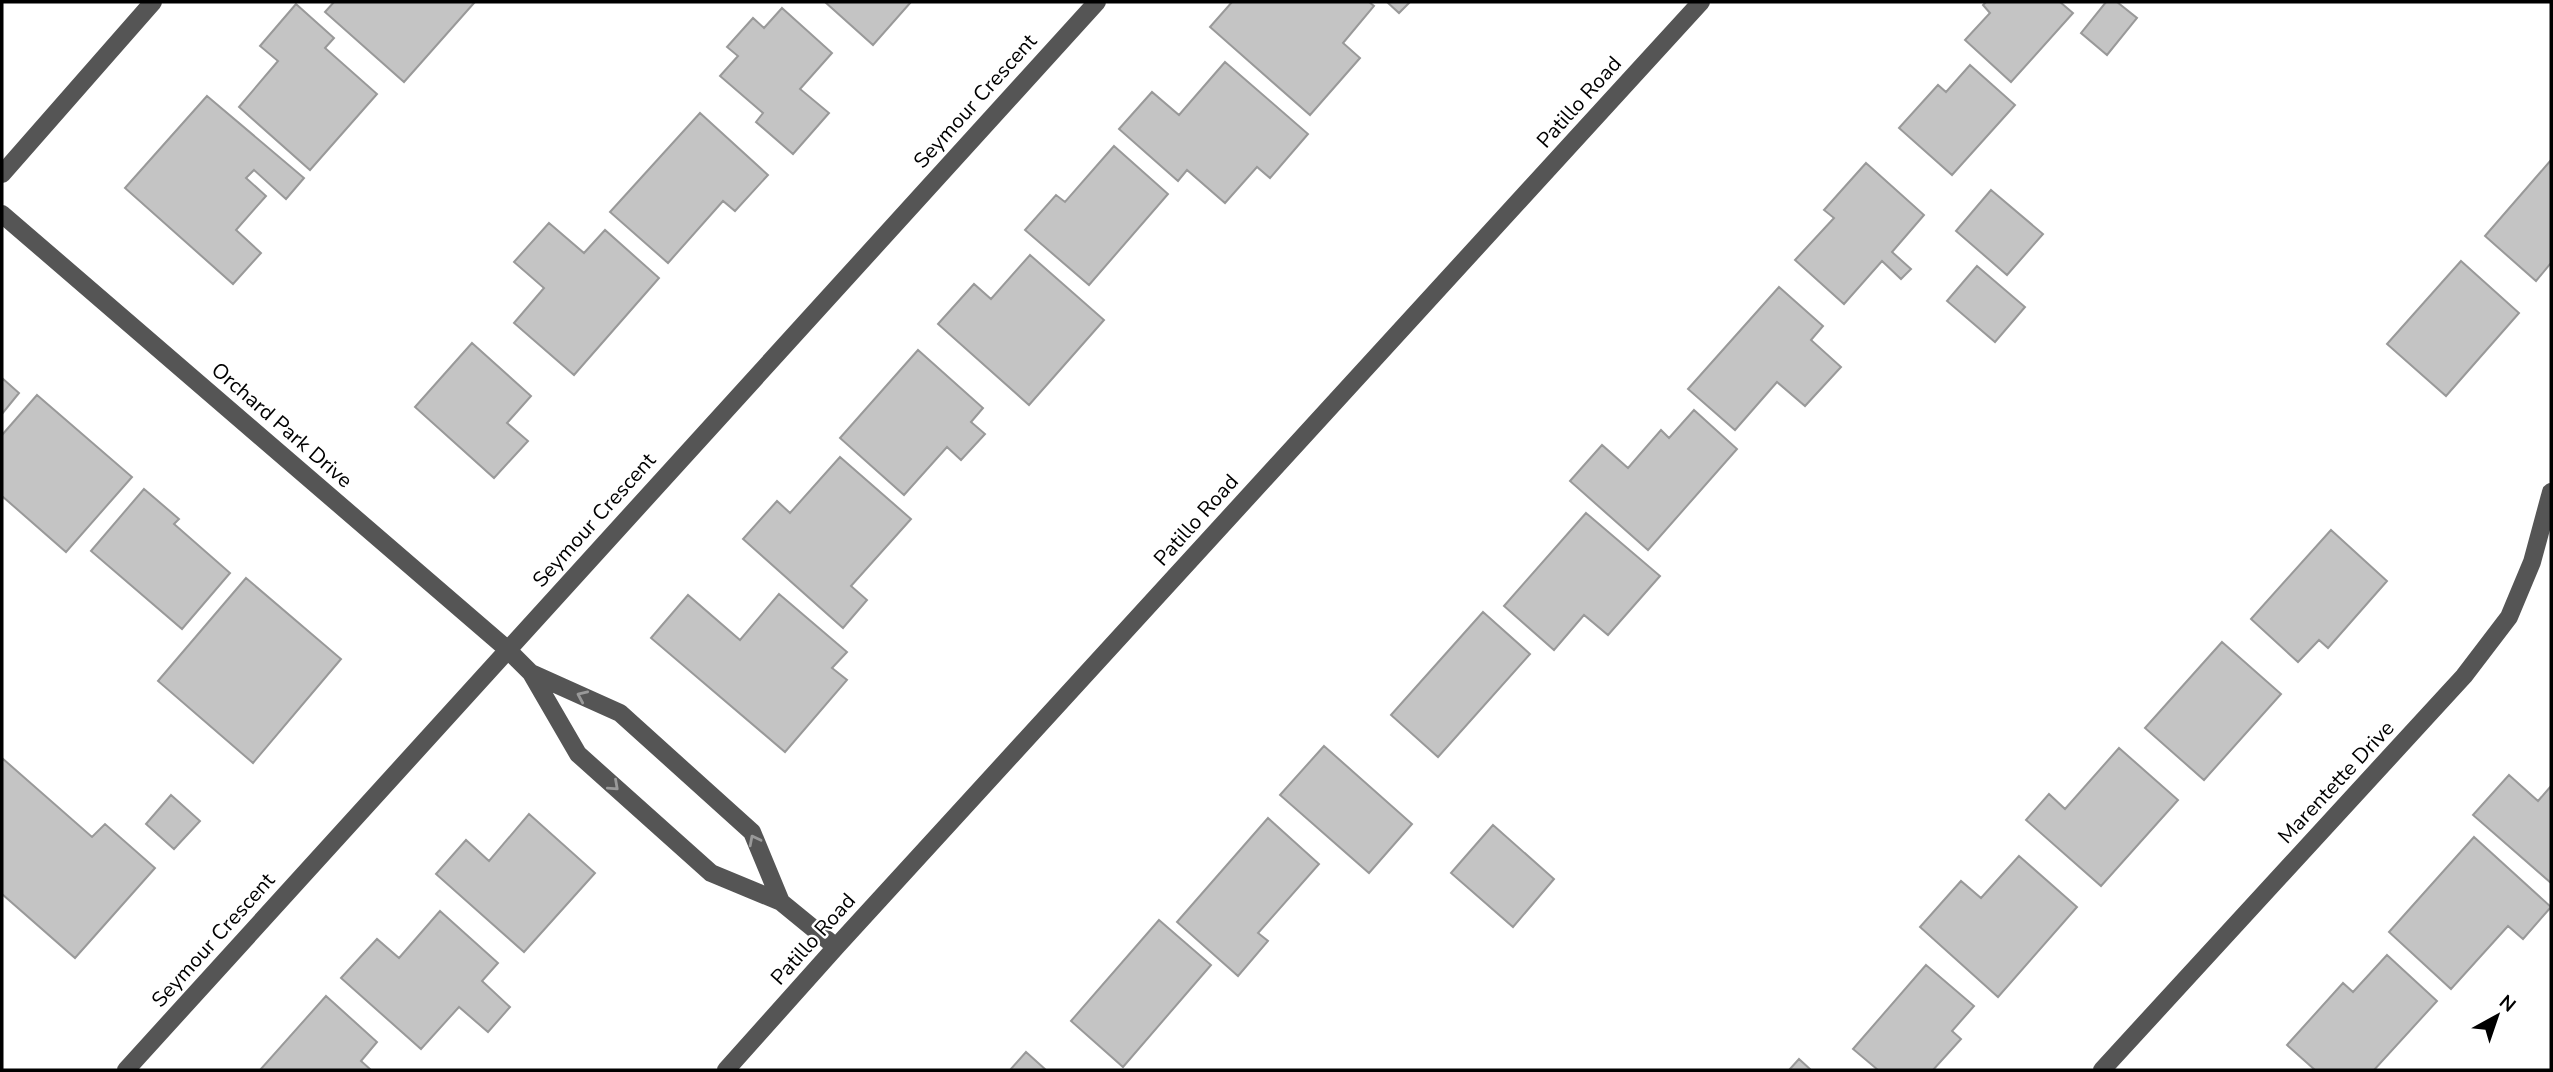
<svg xmlns="http://www.w3.org/2000/svg" width="2553" height="1072" font-family="'Nunito Sans',sans-serif">
<rect width="100%" height="100%" fill="#fff"/>
<!-- building -->
<path fill="#c4c4c4" stroke="#999" stroke-width="2" d="M334,2H473L474,3L404,82L325,12Z
M825,2H911L873,45Z
M1232,2H1369L1374,6L1343,43L1360,58L1310,115L1210,27Z
M1387,2H1410L1399,13Z
M1986,2H2060L2073,13L2011,82L1965,40L1990,13L1983,5Z
M2106,2H2117L2137,18L2107,55L2081,33Z
M296,4L334,38L325,48L377,94L310,170L239,107L278,61L260,46Z
M782,8L832,53L800,89L829,113L793,154L756,122L763,113L720,76L738,56L727,47L753,18L764,28Z
M1225,62L1308,134L1270,178L1257,167L1225,203L1187,170L1178,181L1119,129L1152,92L1179,115Z
M1970,65L2015,105L1952,175L1899,128L1938,85L1946,92Z
M207,96L304,178L286,199L254,170L246,178L266,196L236,230L261,253L233,284L125,188Z
M700,113L768,175L735,211L723,201L668,263L610,212Z
M1114,146L1168,194L1089,285L1025,230L1056,195L1065,202Z
M2551,160V263L2536,281L2485,236Z
M1866,163L1924,215L1892,252L1911,269L1901,279L1882,261L1844,304L1795,260L1834,218L1824,210Z
M1991,190L2043,234L2007,275L1956,231Z
M549,223L584,253L605,230L659,278L574,375L514,323L544,288L514,262Z
M1030,255L1104,320L1029,405L938,324L974,284L991,299Z
M2461,261L2519,313L2446,396L2387,344Z
M1977,266L2025,307L1995,342L1947,301Z
M1779,287L1823,326L1811,340L1841,367L1805,406L1777,382L1735,430L1688,389Z
M472,343L531,396L507,423L528,441L494,478L415,407Z
M918,350L983,408L971,422L985,434L961,460L947,447L904,495L840,438Z
M2,378L19,393L2,414Z
M37,395L132,477L66,552L2,496V435Z
M1694,410L1737,449L1648,550L1570,481L1602,445L1628,468L1661,430L1669,438Z
M840,457L911,519L851,586L867,600L843,628L743,539L777,501L790,513Z
M144,489L179,519L174,524L230,573L182,629L91,551Z
M1586,513L1660,576L1608,635L1584,615L1554,650L1504,606Z
M2331,530L2387,581L2328,648L2319,640L2298,662L2251,619Z
M246,578L341,659L253,763L158,681Z
M779,594L847,652L832,668L847,680L785,752L651,638L688,595L740,640Z
M1483,612L1530,654L1438,757L1391,715Z
M2222,642L2281,694L2204,780L2145,728Z
M1324,746L1412,824L1369,873L1280,795Z
M2119,748L2178,800L2101,886L2026,820L2049,794L2065,809Z
M2,758L92,837L105,824L155,868L75,958L2,894Z
M2509,775L2538,801L2551,786V883L2473,815Z
M171,795L200,821L174,849L146,824Z
M529,814L595,873L524,952L436,874L466,840L489,861Z
M1268,818L1319,864L1258,933L1268,941L1238,976L1177,922Z
M1493,825L1554,879L1513,927L1451,873Z
M2474,837L2551,907L2523,939L2508,926L2451,989L2389,932Z
M2019,856L2077,907L1998,997L1920,927L1961,881L1981,898Z
M440,911L498,963L482,981L510,1007L488,1032L459,1007L421,1049L341,978L377,939L399,958Z
M1159,920L1211,965L1123,1067L1071,1021Z
M2387,955L2437,1001L2374,1070H2315L2287,1045L2343,983L2353,992Z
M1926,965L1974,1006L1952,1031L1961,1039L1933,1070H1878L1853,1049Z
M326,996L377,1042L361,1061L371,1070H260Z
M1026,1052L1046,1070H1010Z
M1799,1059L1811,1070H1789Z"/>
<g fill="none" stroke-linecap="round" stroke-linejoin="round">
<!-- minor -->
<path stroke="#555" stroke-width="18" d="M2,174L153,2
M2,214L507,649L531,673L578,754L711,873L781,902L836,947
M531,673L620,713L752,832L781,902
M126,1070L1097,2
M726,1070L836,947L1701,2
M2102,1070L2464,676L2509,617L2532,562L2551,492"/>
</g>
<!-- one-way arrows -->
<defs><path id="oneway-chevron" d="M-2-3.5L2.5 0L-2 3.5" fill="none" stroke-width="1.6" stroke-linecap="round" stroke-linejoin="round" transform="scale(1.75)"/></defs>
<g stroke="#999">
<use href="#oneway-chevron" transform="translate(582 696) rotate(-156)"/>
<use href="#oneway-chevron" transform="translate(614 786) rotate(42)"/>
<use href="#oneway-chevron" transform="translate(754 840) rotate(-117)"/>
</g>
<g text-anchor="middle" stroke-width="5" stroke-linejoin="round" paint-order="stroke">
<!-- street labels -->
<g font-size="21" fill="#000" stroke="#fff">
<text transform="translate(975 101) rotate(-48)" y="7">Seymour Crescent</text>
<text transform="translate(1579 102) rotate(-48)" y="7">Patillo Road</text>
<text transform="translate(282 425) rotate(41)" y="7">Orchard Park Drive</text>
<text transform="translate(594 520) rotate(-48)" y="7">Seymour Crescent</text>
<text transform="translate(1196 520) rotate(-48)" y="7">Patillo Road</text>
<text transform="translate(2336 782) rotate(-47)" y="7">Marentette Drive</text>
<text transform="translate(813 939) rotate(-48)" y="7">Patillo Road</text>
<text transform="translate(213 940) rotate(-48)" y="7">Seymour Crescent</text>
</g>
</g>
<!-- border -->
<rect width="2553" height="1072" fill="none" stroke="#000000" stroke-width="7"/>
<!-- north arrow -->
<g transform="translate(2497 1016) rotate(40)" stroke="#ffffff" stroke-width="5" paint-order="stroke">
<path d="M0-5L12 26L0 18L-12 26Z" fill="#000000"/>
<text y="-10" font-size="19" font-weight="bold" text-anchor="middle" fill="#000000">N</text>
</g>
</svg>
